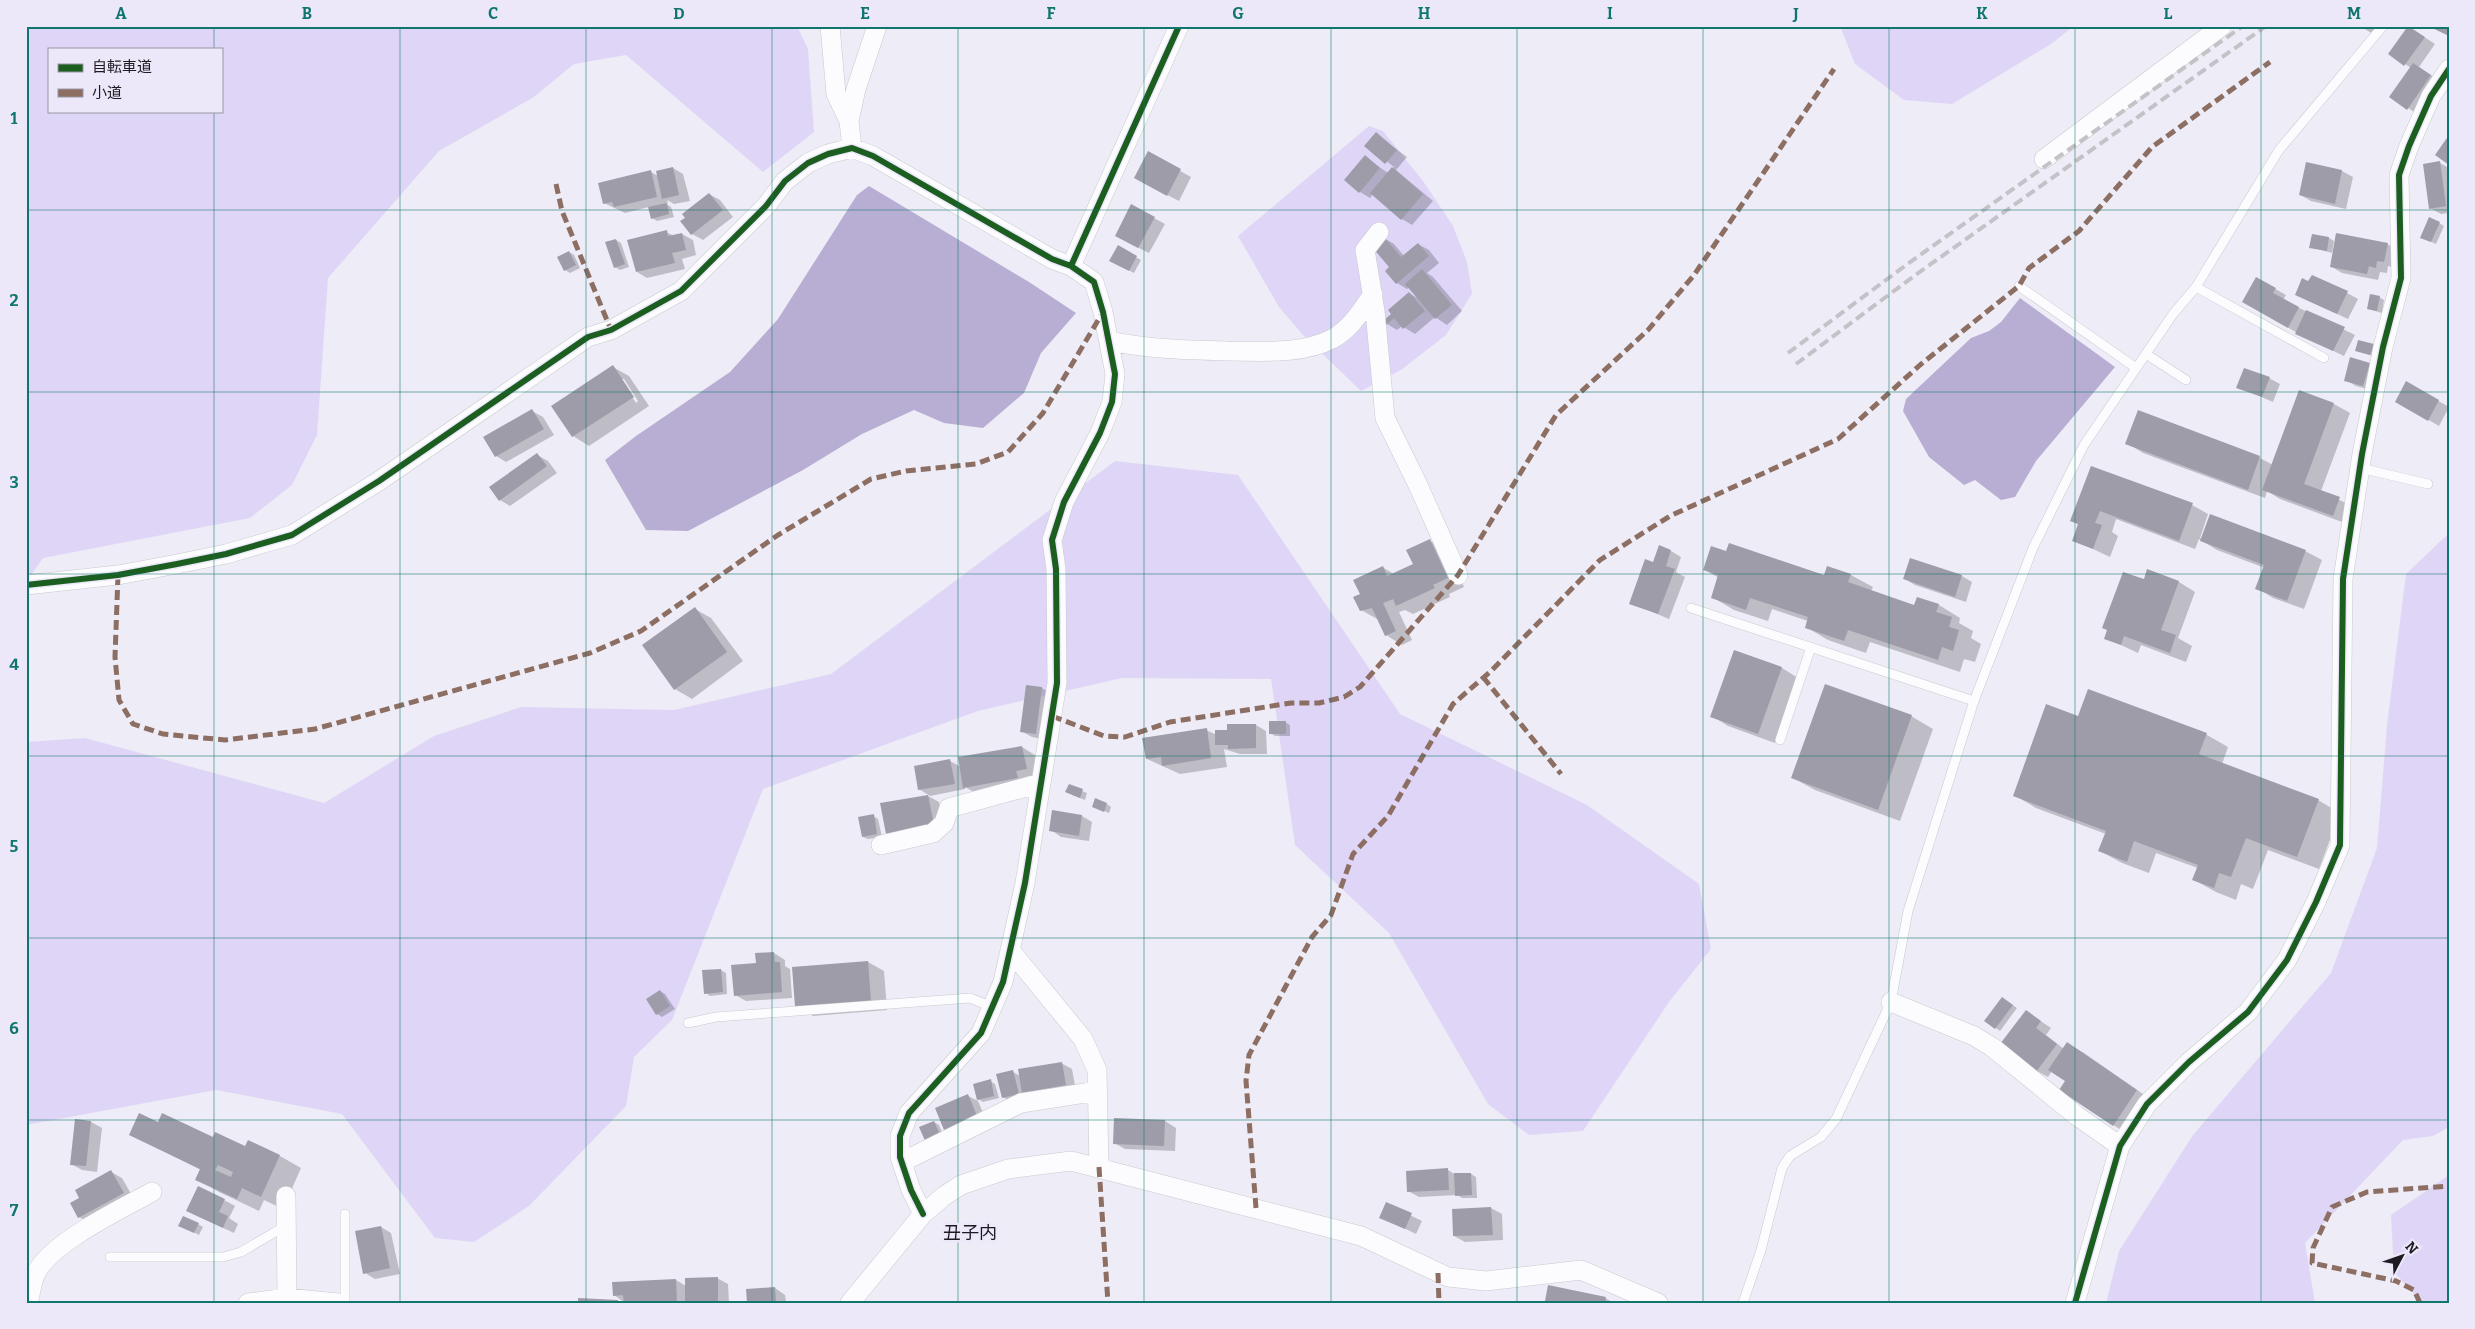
<svg xmlns="http://www.w3.org/2000/svg" width="2475" height="1329" font-family="Bitter,'Noto Sans JP',serif">
<rect width="100%" height="100%" fill="#eeecf6"/>
<!-- green -->
<path fill="#dfd6f7" fill-rule="evenodd" d="M26,26H797L808,49L814,132L763,172L626,55L574,64L534,97L439,151L328,278L317,435L292,485L250,518L43,558L26,582ZM49,49H221V111H49Z
M1840,26H2074L2051,44L1952,104L1904,100L1855,64Z
M1369,126L1383,131L1423,181L1453,226L1467,262L1472,294L1446,335L1401,370L1361,391L1303,335L1279,307L1238,236Z
M1115,461L1238,475L1400,714L1587,805L1699,884L1711,949L1669,1002L1583,1131L1529,1135L1488,1104L1389,933L1295,845L1271,679L1122,678L978,711L763,789L672,1020L634,1057L626,1106L529,1206L474,1242L435,1238L342,1114L216,1090L26,1125V742L85,738L324,803L434,736L521,707L674,710L831,674Z
M2449,533V1127L2433,1136L2403,1140L2305,1243L2315,1303H2106L2119,1251L2193,1135L2331,973L2377,848L2387,725L2406,574Z
M2449,1175V1303H2422L2394,1272L2391,1215Z"/>
<!-- water -->
<path fill="#b8aed4" d="M869,186L1029,282L1076,313L1041,353L1024,393L983,428L944,423L914,410L862,434L803,470L688,531L646,530L605,460L636,436L730,372L778,319L857,195Z
M2020,298L2115,367L2036,461L2015,497L2001,500L1975,480L1964,485L1929,457L1903,411L1906,399L1971,338L1989,331L2001,322Z"/>
<!-- shadow -->
<path fill="#0003" fill-rule="evenodd" d="M1250,26H1270L1254,29Z
M2360,26H2379L2373,34Z
M2409,27L2435,44L2419,67L2441,82L2419,115L2391,97L2411,68L2390,54Z
M1376,134L1407,157L1396,170L1433,201L1412,225L1402,219L1373,194L1370,198L1360,192L1365,157L1388,173L1394,167L1366,145Z
M1148,153L1191,177L1179,201L1146,184Z
M2307,163L2342,171L2353,177L2346,209L2311,201L2300,195Z
M2440,163L2449,168V213L2441,214L2430,208Z
M673,168L683,174L690,201L674,204L667,200L668,203H665L671,207L674,217L657,221L652,218L649,207L625,213L604,203L651,172L658,176Z
M709,194L720,200L733,217L703,240L692,234Z
M1154,218L1165,224L1149,253L1127,242Z
M2439,223L2444,226L2436,244L2427,240Z
M666,232L674,236L682,234L693,240L696,255L682,259L685,269L647,278L637,272Z
M1384,238L1394,244L1404,256L1418,244L1429,250L1439,263L1427,273L1433,277L1462,311L1447,325L1435,317L1415,334L1402,326L1397,330L1387,324L1409,293L1419,299L1410,287L1407,289L1397,283Z
M2329,238L2334,241L2332,253L2310,247Z
M616,240L621,243L629,267L620,270L615,267Z
M2387,244L2398,250L2395,268L2388,266L2387,273L2380,272L2378,280L2342,273L2332,267Z
M1118,247L1141,260L1134,273L1111,261Z
M569,252L574,255L580,268L570,273L565,270Z
M2256,278L2286,295L2283,300L2355,335L2344,356L2308,339L2243,302Z
M2347,293L2358,299L2348,319L2307,300Z
M2379,297L2384,300L2382,313L2368,309Z
M2373,345L2378,348L2375,357L2356,350Z
M2369,364L2380,370L2374,391L2356,386L2346,380Z
M613,367L629,376L649,406L589,446L573,436ZM621,379H624L638,401L636,403Z
M2269,378L2280,384L2273,402L2238,387Z
M2407,383L2449,407L2439,426L2396,401Z
M2300,391L2334,404L2350,413L2321,491L2356,508L2350,525L2280,499L2267,491L2265,498L2143,453L2127,443L2138,412L2260,458L2273,465Z
M532,411L543,417L554,435L506,462L496,456Z
M537,455L548,461L557,473L510,506L500,500Z
M2092,467L2192,505L2208,514L2200,538L2305,551L2322,560L2304,609L2273,598L2257,588L2265,568L2217,550L2199,539L2195,549L2116,519L2112,532L2118,536L2110,557L2074,540L2079,525L2072,521Z
M1430,541L1447,550L1464,587L1449,594L1450,597L1413,614L1405,610L1399,612L1412,640L1402,645L1386,635L1379,620L1361,610V595L1382,567L1394,574L1414,564Z
M1671,551L1681,557L1676,572L1685,577L1669,619L1631,603L1653,563Z
M1727,552L1825,576L1828,567L1851,575L1873,587L1871,591L1915,606L1917,598L1939,605L1960,618L1959,623L1973,631L1971,638L1981,644L1975,662L1964,659L1960,672L1870,642L1866,653L1828,640L1806,627L1808,621L1772,609L1768,621L1734,610L1712,597L1719,578L1705,570Z
M1911,559L1962,576L1972,582L1966,602L1915,585L1905,579Z
M2144,581L2179,582L2195,592L2178,638L2192,646L2186,662L2141,645L2138,653L2106,638Z
M695,609L711,618L743,661L692,699L675,689L644,646Z
M1735,651L1782,668L1798,678L1775,743L1728,726L1712,716Z
M1027,686L1042,688L1053,695L1047,740L1032,737L1021,731Z
M2089,691L2207,735L2228,747L2222,764L2318,800L2340,813L2319,869L2268,850L2253,889L2241,884L2236,900L2216,892L2194,880L2198,868L2156,853L2149,873L2122,863L2100,851L2106,834L2036,808L2014,795L2079,718Z
M1911,716L1933,729L1900,821L1815,790L1793,778Z
M1285,722L1290,725V736H1275L1270,733Z
M1256,725L1266,731L1267,754H1240L1224,749L1227,767L1180,774L1147,759L1206,730L1217,735Z
M1022,747L1038,757L1043,778L981,796L965,787V789L930,796L919,789L950,761L961,767Z
M1082,791L1087,793L1085,800L1072,795Z
M928,796L939,802L944,831L898,839L887,833Z
M1107,804L1111,807L1109,813L1099,809Z
M873,816L878,819L882,837L868,839L863,837Z
M1082,816L1092,822L1089,841L1061,837L1051,830Z
M774,953L785,960V966L790,969L792,998L746,1001L735,995L757,964Z
M868,962L884,971L887,1010L813,1016L796,1006Z
M721,970L726,973L727,994L710,996L706,993Z
M660,991L665,994L675,1009L662,1017L657,1014Z
M2007,1001L2017,1008L2000,1031L1996,1028Z
M2027,1012L2051,1028L2046,1035L2064,1049L2068,1044L2084,1053L2153,1101L2130,1135L2113,1125L2067,1081L2052,1071L2048,1077L2037,1071Z
M1061,1063L1072,1069L1076,1091L1034,1098L1022,1091L1023,1097L1008,1100L1003,1097L1013,1072L1020,1076Z
M990,1081L995,1084L999,1098L983,1102L978,1099Z
M968,1096L978,1101L987,1122L956,1135L945,1129Z
M76,1120L91,1122L102,1128L97,1172L82,1170L71,1164Z
M1165,1121L1176,1128L1175,1151L1125,1149L1114,1143Z
M934,1122L939,1125L945,1139L932,1145Z
M158,1124L280,1156L301,1168L283,1209L264,1200L259,1211L219,1192L197,1179L201,1170L131,1135Z
M1448,1170L1456,1175L1471,1174L1476,1177L1477,1198H1462L1457,1195L1419,1197L1408,1191Z
M111,1172L122,1178L134,1199L90,1223L79,1217L81,1198Z
M224,1200L235,1206L229,1218L238,1224L234,1233L198,1216Z
M1387,1204L1422,1221L1416,1234L1381,1217Z
M1491,1208L1502,1214L1503,1240L1465,1242L1454,1236Z
M198,1224L203,1227L199,1235L185,1228Z
M381,1227L391,1233L400,1274L375,1279L365,1273Z
M717,1278L728,1284L729,1303H625L614,1295L676,1280L686,1286Z
M775,1288L785,1295L786,1303H748Z
M1605,1298L1614,1303H1549L1546,1301Z"/>
<!-- building -->
<path fill="#9f9ca9" fill-rule="evenodd" d="M2408,26L2425,37L2404,66L2388,54Z
M2428,26H2449V36Z
M2413,63L2431,75L2407,110L2389,97Z
M1376,132L1397,150L1385,164L1364,146Z
M2449,135V165L2435,155Z
M1148,151L1181,169L1167,196L1134,178Z
M1365,155L1380,168L1359,193L1344,180Z
M2440,161L2446,206L2429,209L2423,164Z
M2306,162L2342,170L2335,204L2299,195Z
M673,167L679,195L662,199L656,171Z
M1392,167L1423,194L1401,220L1370,193Z
M651,170L657,197L614,207L612,202L603,204L598,183Z
M709,193L723,210L691,235L680,221L685,218L682,214Z
M667,203L669,214L651,219L648,207Z
M1131,204L1155,217L1138,248L1115,236Z
M2429,217L2440,222L2431,242L2420,238Z
M667,230L668,236L682,233L686,250L672,253L675,263L636,272L627,240Z
M2336,233L2388,243L2384,262L2377,261L2376,268L2369,266L2367,274L2330,267Z
M2312,234L2329,237L2327,251L2309,248Z
M1384,237L1401,257L1418,243L1429,256L1396,284L1385,271L1389,267L1372,247Z
M616,239L625,264L614,268L605,242Z
M1118,245L1137,256L1129,271L1109,261Z
M569,251L576,265L564,271L557,257Z
M1422,269L1452,305L1435,319L1405,284Z
M2312,275L2348,291L2337,314L2295,295L2302,278L2308,281Z
M2256,277L2276,288L2273,293L2299,307L2288,328L2242,302Z
M1409,292L1425,311L1403,329L1394,318L1386,325L1383,321L1391,314L1388,310Z
M2370,294L2380,296L2377,311L2367,309Z
M2306,310L2345,327L2333,351L2295,334Z
M2358,340L2374,344L2370,355L2355,351Z
M2350,357L2370,363L2363,386L2344,381Z
M613,365L634,397L572,437L551,406Z
M2244,368L2270,377L2262,397L2236,388Z
M2406,381L2439,400L2428,421L2395,402Z
M2299,390L2334,403L2304,484L2340,497L2333,516L2262,490Z
M532,409L544,429L495,457L483,437Z
M2138,410L2260,456L2248,490L2125,444Z
M537,453L547,466L499,501L489,487Z
M2091,466L2193,503L2179,541L2100,511L2095,523L2102,525L2093,549L2072,541L2078,524L2070,521Z
M2210,514L2306,550L2287,601L2255,589L2264,565L2200,541Z
M1430,539L1448,578L1433,585L1435,588L1396,606L1393,599L1383,603L1396,631L1385,636L1372,608L1360,611L1353,597L1360,594L1353,580L1383,566L1387,576L1413,564L1406,550Z
M1729,543L1824,575L1827,566L1851,574L1848,582L1914,605L1917,597L1939,604L1936,612L1952,617L1949,627L1959,630L1953,651L1942,647L1938,660L1848,630L1844,641L1805,628L1808,617L1750,598L1746,610L1711,598L1718,575L1703,570L1711,546L1726,551Z
M1659,545L1671,550L1666,566L1675,569L1658,614L1629,604L1645,559L1653,562Z
M1910,558L1962,575L1955,597L1903,579Z
M2147,569L2179,581L2161,630L2176,635L2170,653L2124,636L2121,645L2104,639L2107,630L2102,628L2123,572L2144,579Z
M695,607L727,652L674,690L642,645Z
M1734,650L1782,667L1758,734L1710,717Z
M1825,684L1912,715L1878,810L1791,778Z
M1026,685L1042,687L1036,734L1020,732Z
M2088,689L2207,733L2199,754L2319,799L2297,857L2246,838L2231,877L2219,873L2214,888L2192,880L2198,865L2134,841L2127,862L2098,851L2106,831L2013,796L2046,704L2078,716Z
M1269,721H1286V734H1269Z
M1227,724H1256V748L1228,749V745H1215V730H1227Z
M1207,728L1211,758L1162,766L1161,757L1146,759L1142,738Z
M1022,746L1027,769L1016,771L1018,778L963,788L958,757Z
M950,759L955,784L918,790L914,766Z
M1069,784L1083,789L1080,798L1065,792Z
M928,795L934,825L886,834L880,803Z
M1095,798L1107,803L1104,812L1092,807Z
M1052,810L1082,815L1079,836L1049,831Z
M874,814L877,834L862,837L858,817Z
M774,952L775,962H780L782,992L734,996L731,965L756,963L755,953Z
M868,961L871,1001L795,1007L792,967Z
M721,969L723,992L704,994L702,970Z
M660,990L670,1006L656,1015L646,999Z
M2002,997L2013,1005L1995,1029L1984,1021Z
M2026,1010L2041,1021L2036,1028L2057,1044L2036,1072L2000,1044Z
M2067,1042L2137,1090L2113,1126L2059,1090L2065,1081L2048,1070Z
M1062,1062L1066,1085L1022,1093L1018,1069Z
M1013,1070L1019,1094L1002,1098L996,1074Z
M991,1079L994,1096L977,1100L973,1084Z
M968,1094L977,1116L944,1130L935,1108Z
M139,1113L158,1122L162,1113L213,1137L215,1132L245,1146L248,1140L280,1155L261,1197L242,1188L237,1199L195,1180L200,1169L129,1135ZM218,1165L233,1172L231,1177L215,1170Z
M1114,1118L1165,1120L1164,1146L1113,1144Z
M75,1119L91,1121L86,1166L70,1165Z
M934,1121L941,1137L926,1143L919,1127Z
M1448,1168L1449,1190L1407,1192L1406,1171Z
M111,1170L124,1193L78,1218L70,1203L79,1198L75,1190Z
M1454,1173H1471L1472,1195L1455,1196Z
M198,1186L225,1199L219,1212L228,1216L223,1228L186,1211Z
M1386,1202L1412,1213L1405,1229L1379,1218Z
M1491,1207L1493,1235L1453,1236L1452,1209Z
M183,1216L199,1223L194,1233L178,1226Z
M381,1226L390,1268L363,1274L355,1231Z
M718,1277V1301H685V1278Z
M676,1279L677,1303H624L623,1295L613,1296L612,1282Z
M1548,1285L1606,1297L1605,1303L1545,1301Z
M775,1287L776,1303H747L746,1289Z
M578,1298L618,1300V1303H578Z"/>
<g fill="none" stroke-linecap="round" stroke-linejoin="round">
<!-- lane casing -->
<g stroke="#cac8cf" stroke-width="10">
<path id="lane" d="M2019,286L2136,368
M2196,287L2324,358
M2146,354L2186,380
M2360,468L2428,484
M1691,608L1974,701
M1780,740L1811,647
M688,1023L716,1017L970,998L992,1007
M110,1257H223L241,1252L287,1225
M345,1303V1214
M1743,1303L1761,1250L1782,1168L1790,1156L1821,1137L1836,1119L1891,1002L1908,911L1974,701L2033,548L2084,445L2173,314L2196,287L2279,150L2383,26"/>
</g>
<!-- street casing -->
<g stroke="#cac8cf" stroke-width="20">
<path id="street" d="M830,26L836,94L849,121
M852,148L849,121L856,89L877,26
M2044,159L2222,26
M1379,232L1365,250L1375,311L1385,418L1418,485L1458,575
M1109,341C1148,349 1187,350 1227,351C1262,351 1300,355 1332,339C1350,330 1362,310 1373,294
M26,585L118,575L177,564L226,554L292,535L379,481L588,337L611,330L681,291L766,206L785,181L808,163L828,154L852,148L873,156L1052,259L1071,266L1179,26
M881,845L933,833L944,823L949,808L1041,783
M1010,950L1083,1039L1097,1070L1099,1167
M1891,1002L1974,1036L1992,1047L2077,1116L2120,1146
M902,1162L1021,1103L1098,1091
M286,1196L287,1298
M923,1214L911,1190L900,1157V1136L909,1113L981,1033L1003,982L1025,883L1057,683L1056,569L1052,540L1064,502L1100,433L1112,402L1115,374L1103,312L1094,282L1071,266
M28,1302C31,1293 32,1281 36,1273C53,1241 120,1210 152,1192
M248,1303L287,1298L338,1303
M850,1303L923,1214L944,1196L961,1185L1008,1169L1071,1161L1361,1236L1448,1277L1486,1281L1581,1270L1658,1303
M2075,1303L2120,1146L2147,1104L2189,1062L2248,1012L2287,960L2316,902L2340,845L2343,579L2362,454L2383,347L2401,278L2399,175L2409,146L2431,96L2449,69"/>
</g>
<!-- lane -->
<use href="#lane" stroke="#fcfcfe" stroke-width="9"/>
<!-- street -->
<use href="#street" stroke="#fcfcfe" stroke-width="19"/>
<!-- rail -->
<path stroke="#c4c2c6" stroke-width="4" stroke-dasharray="10 5" stroke-linecap="butt" d="M1788,353L1906,265L2243,26
M1796,364L1914,276L2266,26"/>
<!-- quiet -->
<path stroke="#8d6e63" stroke-width="5" stroke-dasharray="10 5" stroke-linecap="butt" d="M556,184L562,211L611,330
M118,575L115,657L119,700L133,724L163,734L225,740L315,729L590,653L641,631L778,535L871,479L906,471L976,464L1008,452L1043,413L1103,312
M1483,677L1561,774
M1052,716L1104,736L1125,737L1170,722L1291,703H1319L1344,697L1360,687L1458,575L1556,415L1648,330L1694,275L1834,69
M1099,1167L1108,1303
M1256,1208L1246,1081L1249,1055L1312,937L1331,915L1353,854L1388,816L1453,704L1491,671L1600,560L1670,516L1838,439L1920,365L2019,286L2029,268L2079,231L2152,147L2270,62
M1438,1273L1439,1303
M2420,1303L2414,1290L2396,1281L2312,1263L2313,1248L2332,1207L2367,1192L2449,1186"/>
<!-- cycleway casing -->
<g stroke="#ece8fa" stroke-width="9">
<path id="cycleway" d="M26,585L118,575L177,564L226,554L292,535L379,481L588,337L611,330L681,291L766,206L785,181L808,163L828,154L852,148L873,156L1052,259L1071,266L1179,26
M923,1214L911,1190L900,1157V1136L909,1113L981,1033L1003,982L1025,883L1057,683L1056,569L1052,540L1064,502L1100,433L1112,402L1115,374L1103,312L1094,282L1071,266
M2075,1303L2120,1146L2147,1104L2189,1062L2248,1012L2287,960L2316,902L2340,845L2343,579L2362,454L2383,347L2401,278L2399,175L2409,146L2431,96L2449,69"/>
</g>
<!-- cycleway -->
<use href="#cycleway" stroke="#1b5e20" stroke-width="6"/>
</g>
<!-- grid -->
<path fill="none" stroke="#0f766e" stroke-width="1" stroke-opacity="0.55" d="M214,26V49M400,26V1303M586,26V1303M772,26V1303M958,26V1303M1144,26V1303M1331,26V1303M1517,26V1303M1703,26V1303M1889,26V1303M2075,26V1303M2261,26V1303M214,111V1303M26,210H2449M26,392H2449M26,574H2449M26,756H2449M26,938H2449M26,1120H2449"/>
<g text-anchor="middle" stroke-width="5" stroke-linejoin="round" paint-order="stroke">
<!-- quarter labels -->
<g font-size="18" fill="#1d1b21" stroke="#ece8fa">
<text x="970" y="1239">丑子内</text>
</g>
</g>
<!-- border -->
<rect width="2475" height="1329" fill="none" stroke="#ece8fa" stroke-width="55"/>
<!-- legend -->
<rect x="48" y="48" width="175" height="65" fill="#ece8fa" stroke="#9996a3"/>
<rect x="58" y="64" width="25" height="8" fill="#1b5e20" stroke="#9996a3"/>
<text x="92" y="72" font-size="15" fill="#1d1b21">自転車道</text>
<rect x="58" y="89" width="25" height="8" fill="#8d6e63" stroke="#9996a3"/>
<text x="92" y="98" font-size="15" fill="#1d1b21">小道</text>
<!-- north arrow -->
<g transform="translate(2402 1256) rotate(49)" stroke="#ece8fa" stroke-width="4" paint-order="stroke">
<path d="M0-4L9 19L0 12L-9 19Z" fill="#1d1b21"/>
<text y="-8" font-size="14" font-weight="bold" text-anchor="middle" fill="#1d1b21">N</text>
</g>
<rect x="28" y="28" width="2420" height="1274" fill="none" stroke="#0f766e" stroke-width="2"/>
<g font-size="16" text-anchor="middle" font-weight="bold" fill="#0f766e">
<text x="121" y="19">A</text>
<text x="307" y="19">B</text>
<text x="493" y="19">C</text>
<text x="679" y="19">D</text>
<text x="865" y="19">E</text>
<text x="1051" y="19">F</text>
<text x="1238" y="19">G</text>
<text x="1424" y="19">H</text>
<text x="1610" y="19">I</text>
<text x="1796" y="19">J</text>
<text x="1982" y="19">K</text>
<text x="2168" y="19">L</text>
<text x="2354" y="19">M</text>
<text x="14" y="124">1</text>
<text x="14" y="306">2</text>
<text x="14" y="488">3</text>
<text x="14" y="670">4</text>
<text x="14" y="852">5</text>
<text x="14" y="1034">6</text>
<text x="14" y="1216">7</text>
</g>
</svg>
